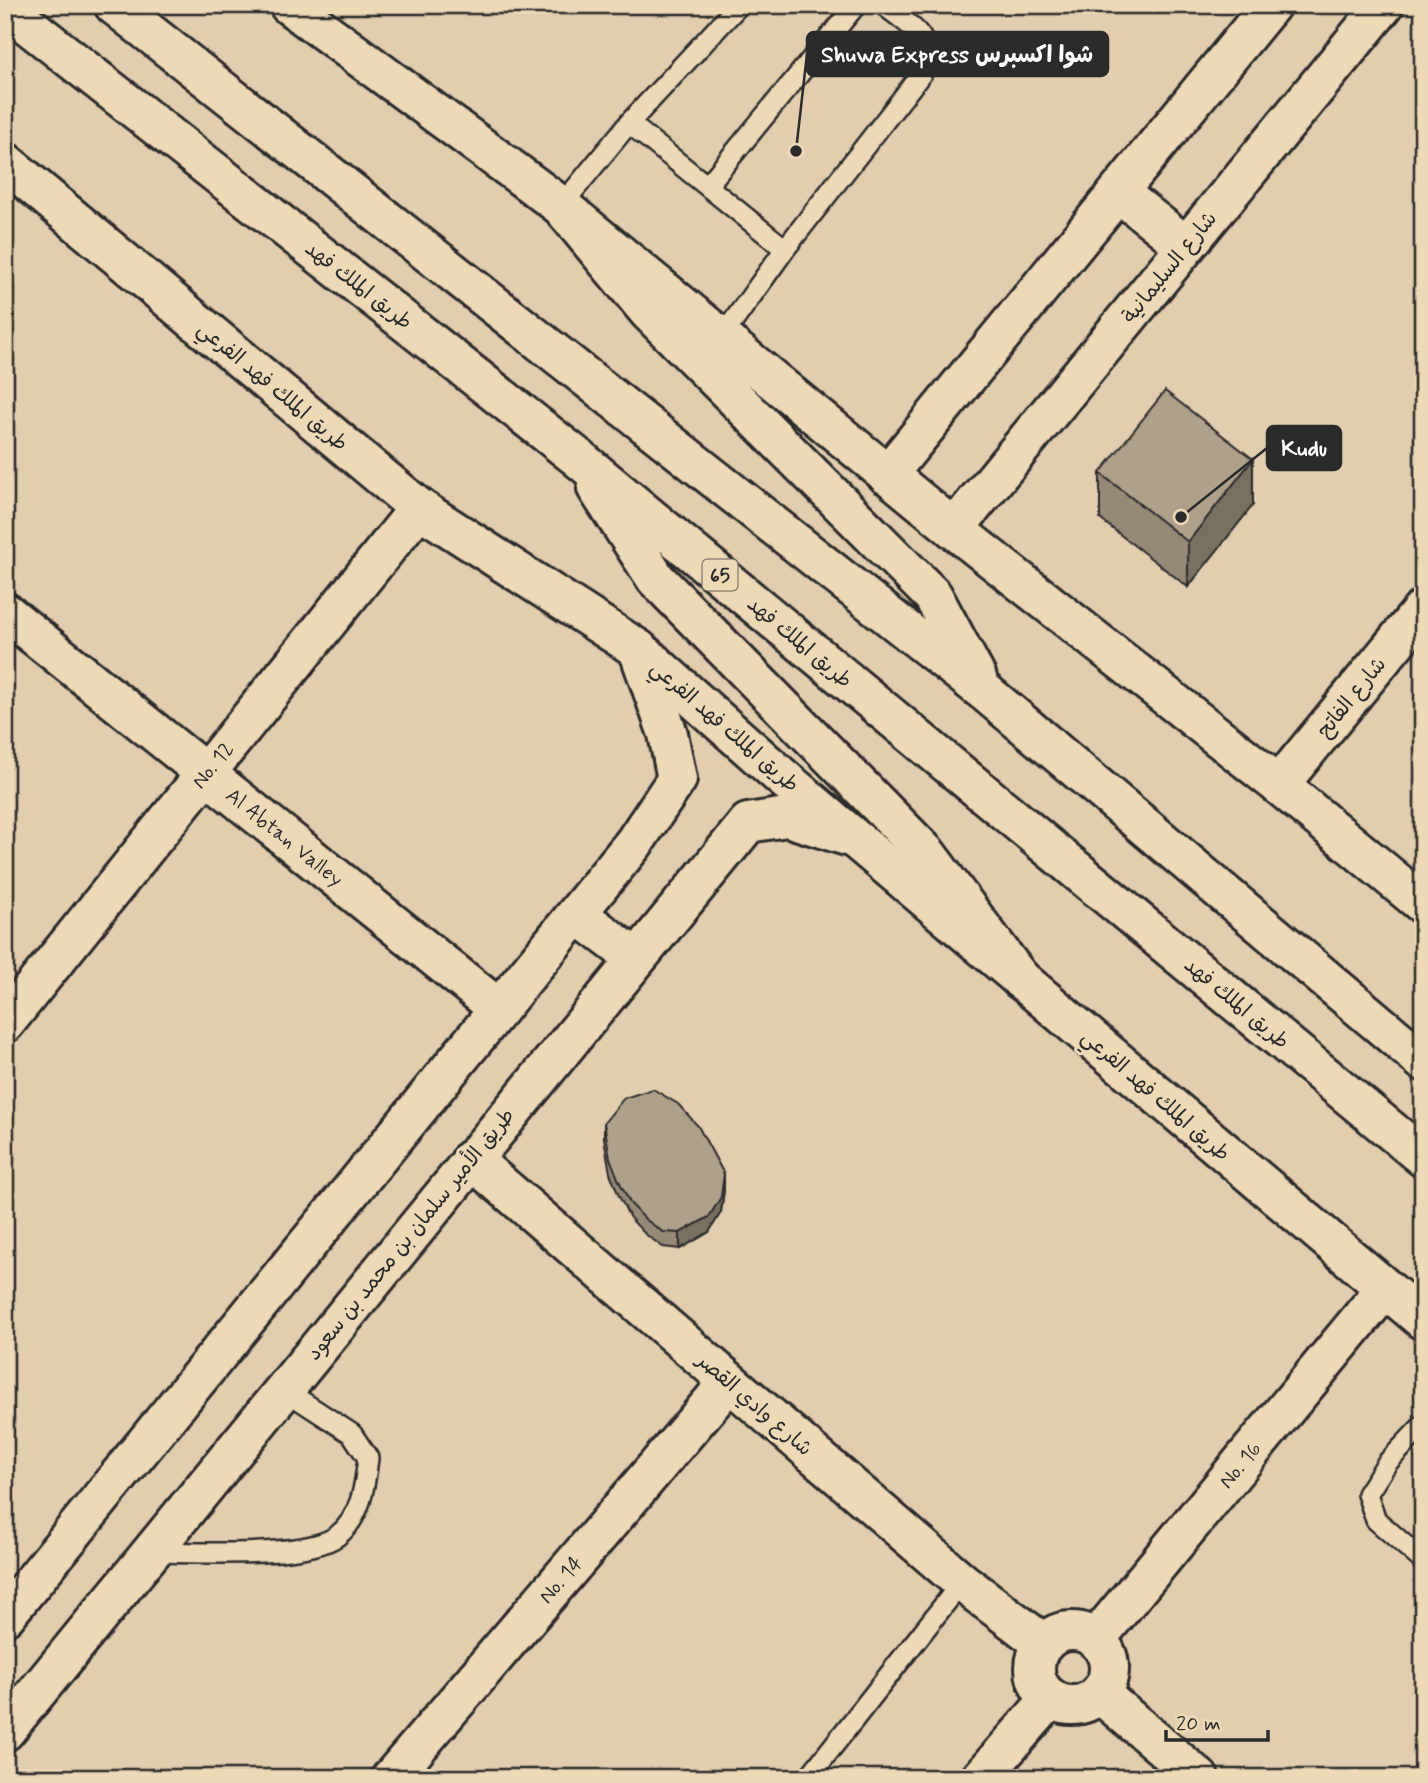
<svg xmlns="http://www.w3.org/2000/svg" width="1428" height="1783" font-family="Mynerve,'Playpen Sans Arabic',sans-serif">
<rect width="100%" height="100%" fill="#e2ceaf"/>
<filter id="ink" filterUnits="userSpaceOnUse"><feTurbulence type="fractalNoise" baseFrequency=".0143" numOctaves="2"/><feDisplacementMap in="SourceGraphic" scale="14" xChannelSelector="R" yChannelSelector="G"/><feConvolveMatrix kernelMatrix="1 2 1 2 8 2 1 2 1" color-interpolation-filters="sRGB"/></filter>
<g filter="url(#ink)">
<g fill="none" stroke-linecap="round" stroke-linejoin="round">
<!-- service casing -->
<g stroke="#2b2b2b" stroke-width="24">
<path id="service" d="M629,123L785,249
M707,186L856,5
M561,206L629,123L739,5
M722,337L785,249L922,73C936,36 910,27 884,5
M1423,1425L1387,1463L1367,1494L1376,1520L1423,1561
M152,1552C194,1552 306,1559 337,1536C361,1518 365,1485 368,1458L352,1434L283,1389
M808,1778L962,1582"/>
</g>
<!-- minor casing -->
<g stroke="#2b2b2b" stroke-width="44">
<g id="minor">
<path id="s1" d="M5,612L499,1009"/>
<path d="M1279,785L1423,609"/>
<path id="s2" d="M5,1023L419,508"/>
<path d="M471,1159L962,1582L1044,1644"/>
<circle cx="1072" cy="1668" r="37"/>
<path id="s3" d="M1096,1639L1384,1290"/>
<path d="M1099,1693L1199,1778"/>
<path id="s4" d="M391,1778L729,1382"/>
<path d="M981,1778L1051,1698"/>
</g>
</g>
<!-- tertiary casing -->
<g stroke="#2b2b2b" stroke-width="44">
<path id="tertiary" d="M1118,192L1186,246
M887,475L1271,5
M954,529L1384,5
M577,914L635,958
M5,1616L634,843L677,779L668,734L638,649
M5,1731L748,823L787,817L853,838"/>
</g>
<!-- secondary casing -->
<g stroke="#2b2b2b" stroke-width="44">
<path id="secondary" d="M289,5L561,206L954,529L1279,785L1423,904
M5,162L419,508L638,649L782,777L1423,1320"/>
</g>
<!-- motorway casing -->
<g stroke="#2b2b2b" stroke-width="44">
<path id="motorway" d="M114,5L985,692L1423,1061
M5,7L577,457L1423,1157
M561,206L648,311L933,596L977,678
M597,488L656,579L926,853L1021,980"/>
</g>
<!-- service -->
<use href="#service" stroke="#eed9b7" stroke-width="19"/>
<!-- minor -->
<use href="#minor" stroke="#eed9b7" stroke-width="38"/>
<!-- tertiary -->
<use href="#tertiary" stroke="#eed9b7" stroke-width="38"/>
<!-- secondary -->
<use href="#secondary" stroke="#eed9b7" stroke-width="38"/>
<!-- motorway -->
<use href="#motorway" stroke="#eed9b7" stroke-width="38"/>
</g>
<!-- wall -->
<path fill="#968a77" stroke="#2b2b2b" stroke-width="2" d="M1100,473L1253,505L1188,587L1100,519Z
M604,1123L724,1190L721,1212L709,1232L680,1249L663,1247L645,1234L630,1218L619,1196L610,1173L604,1138Z"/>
<!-- shaded-wall -->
<path fill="#7a7061" stroke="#2b2b2b" stroke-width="2" d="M1253,459V505L1188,587V542Z
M724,1174V1190L721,1212L709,1232L680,1249V1233Z"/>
<!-- building -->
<path fill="#afa08a" stroke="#2b2b2b" stroke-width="2" d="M1165,391L1253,459L1188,542L1100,473Z
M653,1089L678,1104L698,1126L724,1174L721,1197L709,1217L680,1233L663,1232L645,1219L630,1203L619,1181L610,1158L604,1123L624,1098Z"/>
</g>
<g text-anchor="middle" stroke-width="6" stroke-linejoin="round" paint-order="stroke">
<!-- shield labels -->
<rect fill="#eed9b7" stroke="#665f55" stroke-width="2" x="702.5" y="559.5" width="35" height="31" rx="5"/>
<g font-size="19" font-weight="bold" fill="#2b2b2b">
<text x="720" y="582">65</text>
</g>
<!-- street labels -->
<g font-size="21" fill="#2b2b2b" stroke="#eed9b7">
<text transform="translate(1169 267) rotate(-51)" y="7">شارع السليمانية</text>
<text transform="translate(359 285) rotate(38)" y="7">طريق الملك فهد</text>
<text transform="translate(273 386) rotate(40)" y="7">طريق الملك فهد الفرعي</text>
<text transform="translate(800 642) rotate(40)" y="7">طريق الملك فهد</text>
<text transform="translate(1351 697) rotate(-51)" y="7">شارع الفاتح</text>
<text transform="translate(725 726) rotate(41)" y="7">طريق الملك فهد الفرعي</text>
<text dy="7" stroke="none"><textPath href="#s2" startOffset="331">No. 12</textPath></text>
<text dy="7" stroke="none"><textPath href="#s1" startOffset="359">Al Abtan Valley</textPath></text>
<text transform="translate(1237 1003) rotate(40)" y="7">طريق الملك فهد</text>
<text transform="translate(1156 1095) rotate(41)" y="7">طريق الملك فهد الفرعي</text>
<text transform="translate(410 1234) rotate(-51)" y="7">طريق الأمير سلمان بن محمد بن سعود</text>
<text transform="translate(755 1404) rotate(41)" y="7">شارع وادي القصر</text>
<text dy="7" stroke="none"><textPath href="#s3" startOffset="226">No. 16</textPath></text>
<text dy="7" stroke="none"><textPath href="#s4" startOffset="261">No. 14</textPath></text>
</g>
</g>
<!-- callouts -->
<path fill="none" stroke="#2b2b2b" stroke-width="2.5" d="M796 151L807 54M1181 517L1267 448"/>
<g fill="#2b2b2b" stroke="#eed9b7" stroke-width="2.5">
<circle cx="796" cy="151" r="7"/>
<circle cx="1181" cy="517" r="7"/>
</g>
<g fill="#2b2b2b" stroke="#2b2b2b" stroke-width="2.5">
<rect x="807" y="32" width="301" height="44" rx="7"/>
<rect x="1267" y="426" width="74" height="44" rx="7"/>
</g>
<g font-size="23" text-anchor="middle" font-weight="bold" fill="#fff">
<text x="957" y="62">Shuwa Express شوا اكسبرس</text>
<text x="1304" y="456">Kudu</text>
</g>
<!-- margin -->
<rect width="1428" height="1783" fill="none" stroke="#eed9b7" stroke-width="28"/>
<rect x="14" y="14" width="1400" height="1755" fill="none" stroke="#2b2b2b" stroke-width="2.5" filter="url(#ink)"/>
<!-- scale -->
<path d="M1166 1730v10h102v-10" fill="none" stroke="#2b2b2b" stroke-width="3.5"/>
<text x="1176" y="1730" font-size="21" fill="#2b2b2b" stroke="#eed9b7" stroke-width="5" paint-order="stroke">20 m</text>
</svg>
